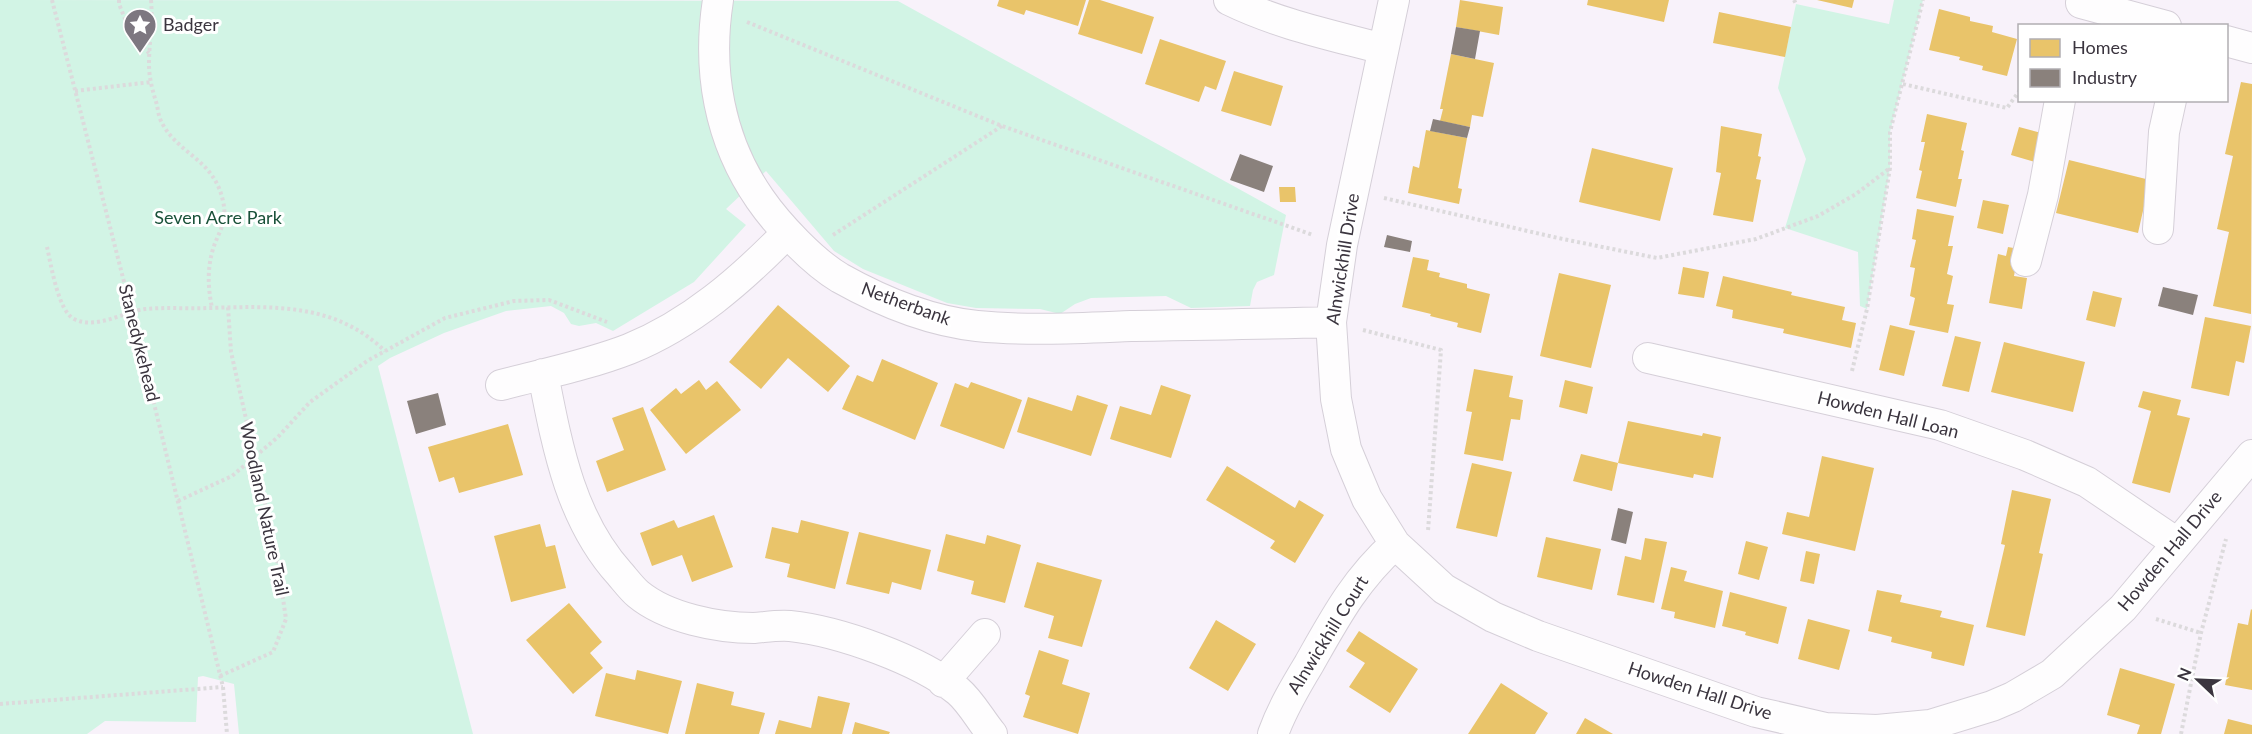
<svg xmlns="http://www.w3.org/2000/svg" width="2252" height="734" font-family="Lato,sans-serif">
<rect width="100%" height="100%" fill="#f8f2fa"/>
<!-- green -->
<path fill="#d2f4e5" d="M0,0L898,1L1286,215L1274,275L1257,282L1253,290L1250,306L1191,308L1166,296L1091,298L1075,304L1060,314L1040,309L976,308L947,303L863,269L834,251L766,171L726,209L746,225L694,282L613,331L596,323L579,326L571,324L564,313L551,306L506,311L444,333L390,358L378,366L473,734H239L234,684L203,676L198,677L196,722L105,721L87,734H0Z
M1894,0H1923L1890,132V168L1867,309L1860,306L1858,252L1785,228L1806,159L1778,88L1796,4L1889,24Z"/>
<!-- homes -->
<path fill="#e9c46a" d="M999,0H1086L1078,26L1026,10L1024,15L997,6Z
M1089,0H1100L1154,17L1142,54L1078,34Z
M1460,0L1503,7L1499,35L1456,27Z
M1588,0H1669L1664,22L1587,5Z
M1817,0H1854L1852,8Z
M1939,9L1970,17V21L1993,26L1992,32L2017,39L2007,76L1982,70L1983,66L1959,60L1960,57L1929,50Z
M1719,12L1791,27L1785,57L1713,43Z
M1160,39L1226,61L1216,90L1205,86L1199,102L1145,84Z
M1451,54L1494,63L1483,117L1472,115L1470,127L1440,121L1443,109H1440Z
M1234,71L1283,86L1271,126L1221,111Z
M2241,82L2252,84L2251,314L2213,306L2229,232L2217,229L2233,156L2225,154Z
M1927,114L1967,123L1961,150L1964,151L1958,179H1962L1956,207L1916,198L1922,171L1919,170L1925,142H1921Z
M1721,126L1762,134L1758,156L1761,157L1756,179L1761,180L1753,222L1713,215L1721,173L1716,172Z
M2019,127L2045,134L2038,163L2011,155Z
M1426,130L1467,138L1458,188L1462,189L1459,204L1408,193L1413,166L1419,168Z
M1592,148L1673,168L1660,221L1579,202Z
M2069,160L2150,180L2138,233L2056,213Z
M1279,187H1295L1296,202H1280Z
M1983,200L2009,205L2003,234L1977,228Z
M1917,209L1954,216L1948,246H1953L1947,274L1953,276L1947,304L1954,305L1948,333L1909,325L1915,298L1910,296L1915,268L1910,267L1916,240L1912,239Z
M2008,247L2019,249L2014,276L2027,278L2022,309L1989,303L1998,254L2006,256Z
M1413,257L1429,260L1427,270L1440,273L1439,277L1467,284V288L1490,294L1481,333L1457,327L1458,323L1430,316L1431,314L1402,307Z
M1683,267L1709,272L1704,298L1678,294Z
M1559,273L1611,285L1591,368L1540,356Z
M1723,276L1792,292L1791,295L1845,307L1842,320L1856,323L1851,348L1783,333L1784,329L1732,318L1733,310L1716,306Z
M2093,291L2122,298L2115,327L2086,320Z
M778,305L850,366L828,392L788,358L761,389L729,362Z
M2205,317L2251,326L2244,363L2236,361L2229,396L2191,388Z
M1890,325L1915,331L1904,376L1879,370Z
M1955,336L1981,342L1969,392L1942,386Z
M2004,342L2085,362L2073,412L1991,392Z
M882,359L938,383L915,440L842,409L857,375L873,382Z
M1474,369L1513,376L1509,397L1523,400L1520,420L1511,419L1503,461L1464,454L1472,412L1466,411Z
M699,380L706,390L717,381L741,410L686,454L650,410L676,388L681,394Z
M1565,380L1593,387L1587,414L1559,407Z
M971,382L1022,400L1004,449L940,426L955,383L968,388Z
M1161,385L1191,395L1171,458L1110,439L1120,406L1151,415Z
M2143,391L2181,400L2177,415L2190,418L2170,493L2132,483L2151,411L2138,407Z
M1077,395L1108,405L1091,456L1017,432L1028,397L1072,411Z
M643,407L666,470L607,492L596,461L624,450L612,418Z
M1628,421L1702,436L1703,433L1721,437L1713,478L1694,474L1693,478L1618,463Z
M508,424L523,475L459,493L454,477L439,482L428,447Z
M1581,454L1618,463L1612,491L1573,481Z
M1822,456L1874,468L1855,551L1782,534L1787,512L1809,517Z
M1472,463L1512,472L1497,537L1456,528Z
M1227,466L1295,508L1299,500L1324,515L1295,563L1270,548L1275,541L1206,500Z
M2012,490L2051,499L2039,553L2043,554L2025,636L1986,627L2005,545L2001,544Z
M714,515L733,567L692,582L682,555L652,566L640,533L674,520L678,528Z
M801,520L849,532L835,589L787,577L790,564L765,558L772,527L798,533Z
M540,524L546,547L555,545L566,588L511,602L494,536Z
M859,532L931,550L921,590L892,582L889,594L846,584Z
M946,534L985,544L987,535L1021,545L1005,603L971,594L974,581L937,571Z
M1546,537L1601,549L1592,590L1537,577Z
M1645,538L1667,542L1654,603L1617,595L1625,556L1641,560Z
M1746,541L1768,547L1759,580L1738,574Z
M1806,551L1820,554L1814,584L1800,581Z
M1037,562L1102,580L1082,647L1048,638L1054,616L1024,607Z
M1671,567L1687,571L1684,581L1723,591L1715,628L1674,618L1675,612L1661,609Z
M1877,590L1902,595L1900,602L1942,611L1940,617L1974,625L1964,666L1931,658L1932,652L1891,642L1892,637L1868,631Z
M1730,592L1787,607L1778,644L1745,635L1746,632L1722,626Z
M569,603L602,642L590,653L603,668L573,694L526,640Z
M2251,609L2252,610V690L2225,685L2238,623L2248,625Z
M1808,619L1850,630L1839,670L1798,659Z
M1216,620L1256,644L1228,691L1189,668Z
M1359,631L1418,669L1390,713L1349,687L1365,663L1346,651Z
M1039,650L1069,660L1062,684L1090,693L1078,734L1023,717L1030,696L1025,694Z
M2120,668L2175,684L2161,734H2137L2140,725L2107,715Z
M637,670L682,681L668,734L595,716L606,673L635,680Z
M697,683L734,692L731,705L765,713L759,734H685Z
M1501,683L1548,713L1535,734H1468Z
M818,696L850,703L842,734H775L779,720L811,728Z
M1585,718L1613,734H1576Z
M2228,719L2252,725V734H2224Z
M855,722L890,732L889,734H852Z"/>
<!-- industry -->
<path fill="#8a817c" d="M1456,27L1480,31L1475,59L1451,54Z
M1433,119L1470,127L1467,138L1430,131Z
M1240,154L1273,166L1264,192L1230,180Z
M1387,235L1412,241L1410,252L1384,247Z
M2163,287L2198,295L2193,315L2158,306Z
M438,393L446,425L416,434L407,401Z
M1618,508L1633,512L1626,544L1611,540Z"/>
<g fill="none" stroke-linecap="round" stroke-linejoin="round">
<!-- street casing -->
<g stroke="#d5cfd8" stroke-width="32">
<path id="street" d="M718,0C707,70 719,140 760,199C778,225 813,262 840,278C881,301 930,321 977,326C1028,331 1080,328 1131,326C1197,325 1264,324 1331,322
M1229,0C1278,24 1331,35 1383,49
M1394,0L1342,245L1331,322L1336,399L1346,449L1356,473L1367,499L1395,544L1444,589L1493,617L1538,636L1756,712L1826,728L1877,730L1930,725L1992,706L2013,697L2052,674L2123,608L2252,455
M2081,3L2166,26
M2226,41L2252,48
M2158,229L2164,132L2171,100
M2026,261L2043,195L2060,100
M1648,358L1940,425L2025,455L2087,482L2177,543
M543,374C557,445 570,519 620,574C626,581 632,589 638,594C667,618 718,628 754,628C766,627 778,625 790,626C839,631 920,660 958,691C971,702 981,721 992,734
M501,385C543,374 588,365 629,349C691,324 741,280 787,233
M943,682L985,634
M1273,734C1282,709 1295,687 1309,664C1335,618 1355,580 1395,544"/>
</g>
<!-- path -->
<path stroke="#dcdadc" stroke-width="4" stroke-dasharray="3 3" stroke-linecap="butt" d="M52,0L132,313L223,687L227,734
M119,0V4L132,36L149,53
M151,0C153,22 149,43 149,64C149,79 153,92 157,105C158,111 159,118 162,123C179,155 214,159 223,201C228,223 219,230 213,249C207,269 208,288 212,308
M1794,0L1796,4
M747,22L1002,126L1313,235
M1903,84L2007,108L2020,90
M75,91L151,82
M1384,198L1558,238L1657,258L1756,239L1818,216L1856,194L1890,168
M833,235L1002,126
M47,247C51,264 58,311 74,319C96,330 123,312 145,309C166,307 188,309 209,308C274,306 335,303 385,351
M1363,330L1441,350L1428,531
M1852,371L1867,309L1890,168V132L1923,0
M178,501L232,476L278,437L310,402L367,361L445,318L514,301L549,300L607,322
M2156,619L2201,633
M220,676L273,652L286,619L276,552L231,352L228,307
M0,704L223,687
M2181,734L2201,633L2226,539"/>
<!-- street -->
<use href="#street" stroke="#fefdfe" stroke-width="30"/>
</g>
<!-- icons -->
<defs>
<g id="sight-pin" transform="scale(1.725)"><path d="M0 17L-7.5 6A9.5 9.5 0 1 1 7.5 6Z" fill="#7d7780" stroke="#fff"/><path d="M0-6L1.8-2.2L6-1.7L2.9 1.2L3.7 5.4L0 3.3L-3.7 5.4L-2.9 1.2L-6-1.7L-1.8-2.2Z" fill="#fff"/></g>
</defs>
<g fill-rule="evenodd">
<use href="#sight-pin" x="140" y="25"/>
</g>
<g text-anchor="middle" stroke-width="6" stroke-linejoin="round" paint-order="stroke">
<!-- poi labels -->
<g font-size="18" fill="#3b353f" stroke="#fff" text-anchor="start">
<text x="163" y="31">Badger</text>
</g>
<!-- park labels -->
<g font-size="18" fill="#195139" stroke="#fff">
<text x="218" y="224">Seven Acre Park</text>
</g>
<!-- street labels -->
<g font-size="18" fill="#3b353f" stroke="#fff">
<text transform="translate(1343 259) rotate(-81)" y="6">Alnwickhill Drive</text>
<text transform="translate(906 304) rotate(20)" y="6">Netherbank</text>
<text transform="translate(139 343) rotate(76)" y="6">Stanedykehead</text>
<text transform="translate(1888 415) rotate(14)" y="6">Howden Hall Loan</text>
<text transform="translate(264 509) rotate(78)" y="6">Woodland Nature Trail</text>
<text transform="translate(2170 551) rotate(-50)" y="6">Howden Hall Drive</text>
<text transform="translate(1328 635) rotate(-58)" y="6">Alnwickhill Court</text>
<text transform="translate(1700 691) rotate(18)" y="6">Howden Hall Drive</text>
</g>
</g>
<!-- legend -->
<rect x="2018" y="24" width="210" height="78" fill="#ffffff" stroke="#b1aeb2" stroke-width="1.5"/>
<rect x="2030" y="39" width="30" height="18" fill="#e9c46a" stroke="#b1aeb2" stroke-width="1.5"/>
<text x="2072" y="54" font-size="18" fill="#3b353f">Homes</text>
<rect x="2030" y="69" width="30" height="18" fill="#8a817c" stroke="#b1aeb2" stroke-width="1.5"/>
<text x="2072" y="84" font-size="18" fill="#3b353f">Industry</text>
<!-- north arrow -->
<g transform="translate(2198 680) rotate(293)" stroke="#ffffff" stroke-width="4.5" paint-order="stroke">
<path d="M0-4.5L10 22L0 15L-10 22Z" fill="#3b353f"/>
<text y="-9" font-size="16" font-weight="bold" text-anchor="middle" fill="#3b353f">N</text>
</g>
</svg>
